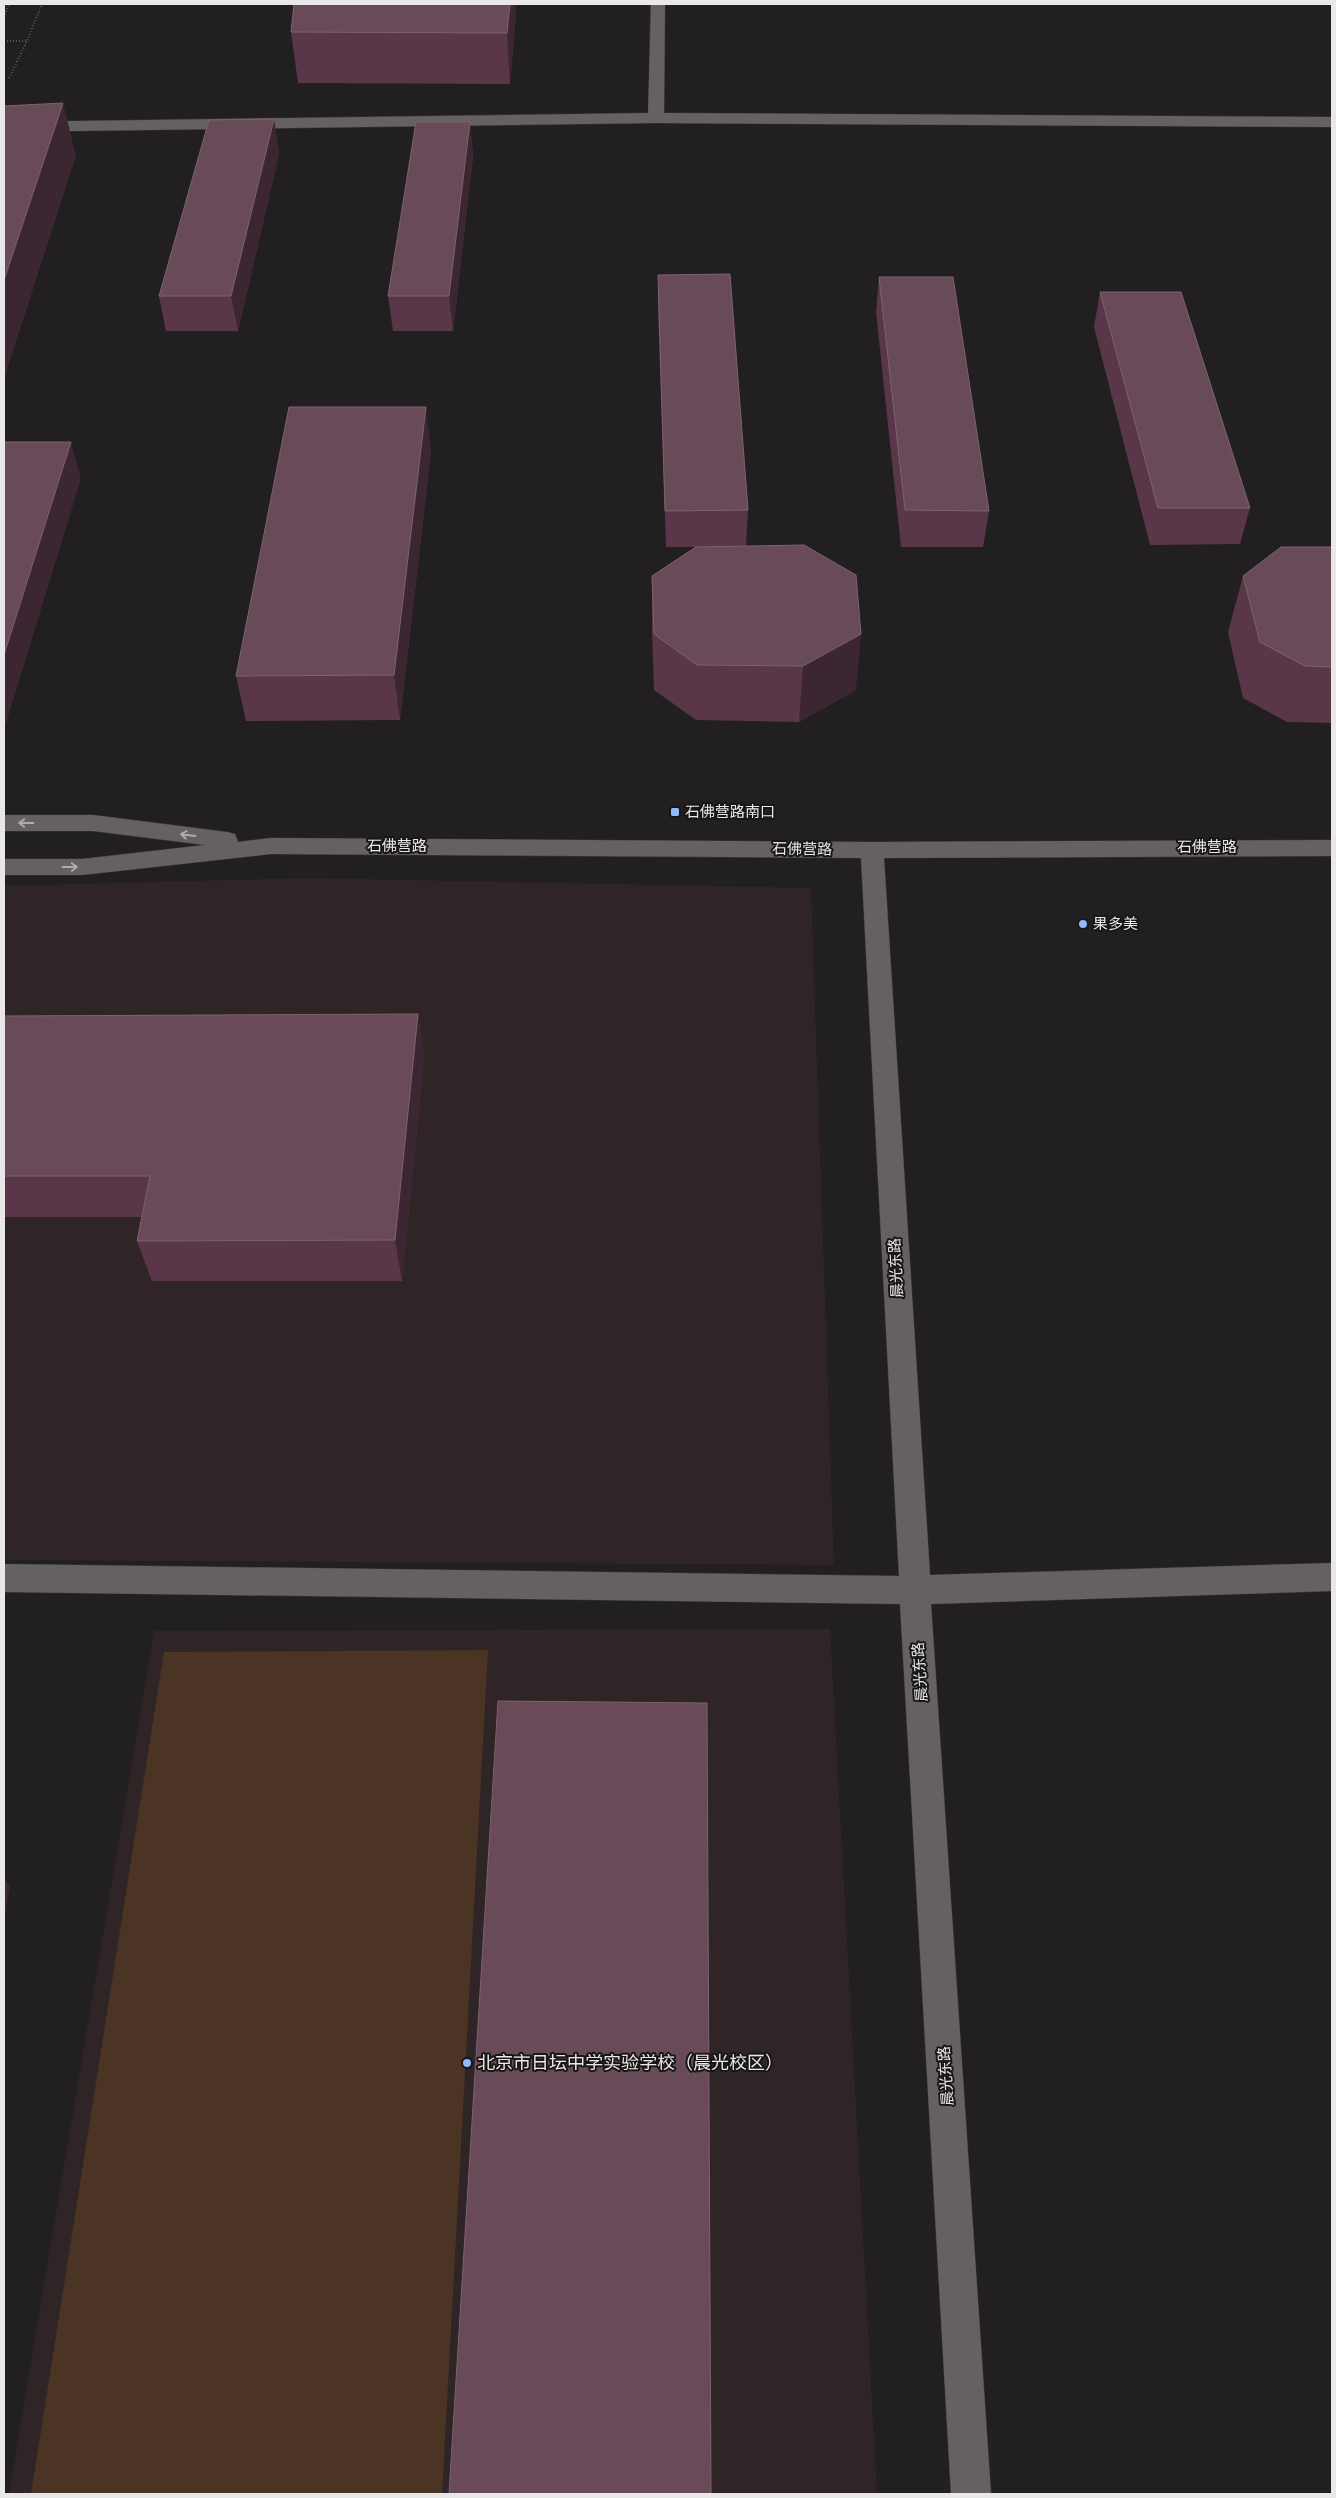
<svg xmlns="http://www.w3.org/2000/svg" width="1336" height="2498" font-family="Signika,'Noto Sans SC',sans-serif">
<rect width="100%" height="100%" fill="#221f20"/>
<!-- built -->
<path fill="#2f2526" d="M307,878L811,888L834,1565L4,1560V886Z
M830,1629L877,2494H9L154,1631Z"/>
<!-- green -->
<path fill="#4b3423" d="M488,1650L442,2494H31L164,1652Z"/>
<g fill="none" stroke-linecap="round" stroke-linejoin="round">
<!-- minor casing -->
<g stroke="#3d3a3a" stroke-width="1">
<path id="minor" d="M651,4H665L664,113L1332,117V127L656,123L4,132V122L648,113Z
M4,815H93L227,832L235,834L238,842L271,838L872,842L1332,840V856L884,858L930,1575L1332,1563V1591L931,1604L991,2494H951L900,1604L4,1592V1564L899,1576L861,858L271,854L82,875H4V859H82L205,845L93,831H4Z"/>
</g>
<!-- path -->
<path stroke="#8a8888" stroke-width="2" stroke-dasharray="0.5 2.5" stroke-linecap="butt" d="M4,17L9,4
M4,41H27L42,4
M9,78L27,41"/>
<!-- minor -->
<use href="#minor" fill="#656162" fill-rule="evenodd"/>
</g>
<!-- wall -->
<path fill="#593748" d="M516,15L510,84L298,83L291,32Z
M274,119L279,154L238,331H166L159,296Z
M470,122L473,156L453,331H393L388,296Z
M658,275L748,510L746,546L856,690L799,722L696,720L654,690L652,632V576L695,547H666L658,310Z
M879,277L989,511L983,547H901L876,312Z
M1100,292L1250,508L1240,544L1150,545L1094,327Z
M431,451L400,720L246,721L236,676Z
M1332,547V723L1287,722L1243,698L1228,632L1243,576Z
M418,1014L424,1057L402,1281H152L137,1241L142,1217H4V1016Z"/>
<!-- shaded-wall -->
<path fill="#3c2631" d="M510,4H516V15L510,84L507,33Z
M63,103L76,156L5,376L4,371V280Z
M274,119L279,154L238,331L231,296Z
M470,122L473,156L453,331L449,296Z
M426,407L431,451L400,720L394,675Z
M71,442L81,479L4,730V655Z
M861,634L856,690L799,722L803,666Z
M418,1014L424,1057L402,1281L395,1240Z
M4,1878L10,1886L4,1920Z"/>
<!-- building -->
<path fill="#684a59" stroke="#7c636f" d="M294,4H510L507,33L291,32Z
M63,103L4,280V106Z
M274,119L231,296H159L209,120Z
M416,122H470L449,296H388Z
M730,274L748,510L665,511L658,275Z
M879,277H953L989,511L905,510Z
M1100,292H1181L1250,508H1158Z
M289,407H426L394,675L236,676Z
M4,442H71L4,655Z
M804,545L856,575L861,634L803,666L697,665L654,634L652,576L696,547Z
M1281,547H1332V667L1305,666L1260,642L1243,576Z
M418,1014L395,1240L137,1241L150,1176H4V1016Z
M498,1701L707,1703L711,2494H449Z"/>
<!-- one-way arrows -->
<defs><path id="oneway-shaft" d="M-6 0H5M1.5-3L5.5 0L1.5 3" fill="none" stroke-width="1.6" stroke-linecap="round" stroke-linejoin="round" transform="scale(1.25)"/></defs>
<g stroke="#aeabab">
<use href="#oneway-shaft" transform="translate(26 823) rotate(180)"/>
<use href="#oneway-shaft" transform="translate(188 835) rotate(-173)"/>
<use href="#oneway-shaft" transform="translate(70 867)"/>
</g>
<!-- markers -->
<g fill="#8fb8fd" stroke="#191616" stroke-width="2">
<rect x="670" y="807" width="10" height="10" rx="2.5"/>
<circle cx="1083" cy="924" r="5"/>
<circle cx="467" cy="2063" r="5"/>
</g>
<g text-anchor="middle" stroke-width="4" stroke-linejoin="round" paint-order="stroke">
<!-- poi labels -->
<g font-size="15" fill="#e9e7e7" stroke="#191616" text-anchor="start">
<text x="685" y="817">石佛营路南口</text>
<text x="1093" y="929">果多美</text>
</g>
<!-- street labels -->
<g font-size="15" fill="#e9e7e7" stroke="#191616">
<text x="397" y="851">石佛营路</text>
<text x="1207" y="852">石佛营路</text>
<text transform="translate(802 849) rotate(1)" y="5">石佛营路</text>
<text transform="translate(896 1268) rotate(-93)" y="5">晨光东路</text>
<text transform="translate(920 1672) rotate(-94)" y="5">晨光东路</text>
<text transform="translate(946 2076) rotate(-94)" y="5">晨光东路</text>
</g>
<!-- near-poi labels -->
<g font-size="18" fill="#e9e7e7" stroke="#191616" text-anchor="start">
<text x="477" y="2069">北京市日坛中学实验学校（晨光校区）</text>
</g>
</g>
<!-- border -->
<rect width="1336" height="2498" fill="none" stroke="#e9e7e7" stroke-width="10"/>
</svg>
